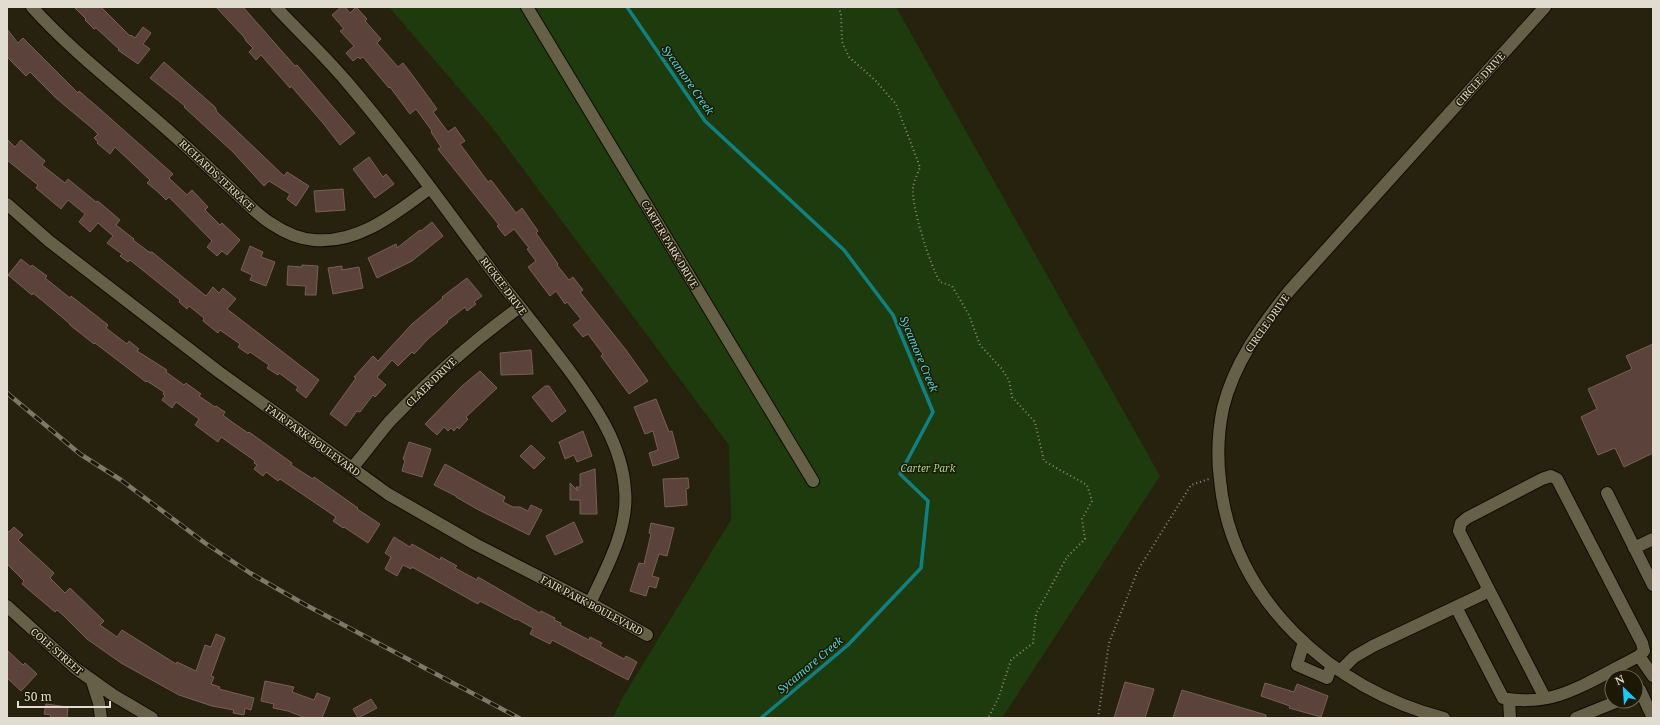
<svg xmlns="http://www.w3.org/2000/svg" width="1660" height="725" font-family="'Noto Serif',serif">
<rect width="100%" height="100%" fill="#27220d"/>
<!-- green -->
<path fill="#1e3b0d" d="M389,7H896L1160,476L1002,718H613L623,697L731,520L729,445L491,126Z"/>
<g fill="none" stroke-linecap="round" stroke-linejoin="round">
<!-- stream -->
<path stroke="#128080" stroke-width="3.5" d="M627,7L705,121L844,250L893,315L933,412L900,474L928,501L921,568L848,645L761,718"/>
</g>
<!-- building -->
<path fill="#5b433c" stroke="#785f57" d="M74,7H101L130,36L131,35L135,38L143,27L151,33L143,44L150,49L138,64L118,50L119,49L96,28L94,29L85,20L86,19Z
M216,7H243L295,66L297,65L355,133L340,145L323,123L291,86L290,88L261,55L256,60L249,52L253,48L246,41L244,37Z
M341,7H345L350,13L356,7L367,19L365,21L381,39L377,43L398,67L403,63L413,76L437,109L433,112L448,132L455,127L465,141L460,144L488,182L491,180L516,213L522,208L538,231L536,233L558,264L557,265L569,280L573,277L583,290L580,292L626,350L648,381L629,394L601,356L603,354L588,334L583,337L573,325L581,319L567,302L565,304L556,291L550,296L528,267L536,261L527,249L529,248L514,229L505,236L497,226L499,225L438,149L441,147L431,132L432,131L416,109L410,114L390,87L389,88L363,57L360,59L358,57L353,61L346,53L354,46L340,31L344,29L332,15Z
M7,29L18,43L23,38L78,93L79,91L101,110L173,174L169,178L187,195L192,190L208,207L205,210L220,225L222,223L240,240L227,255L222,251L217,256L207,247L212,241L169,197L166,200L157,191L147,183L150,180L115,147L110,154L97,143L98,142L94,138L98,134L93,129L56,98L30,72L26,76L7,57Z
M164,62L215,107L217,112L284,176L287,172L309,186L296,206L287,199L290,194L269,181L264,186L233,152L184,107L185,106L150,78Z
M7,139L15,147L21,140L45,161L42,165L65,183L68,179L96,202L97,201L99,202L120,220L116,225L134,239L133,240L149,252H152L206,296L213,287L219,293L223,288L236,299L227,309L319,380L306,398L296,390L298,387L279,373L278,375L267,368L269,365L250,352L248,354L238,347L240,344L220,330L218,333L203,321L204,318L189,306L187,309L179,302L180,300L130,260L128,262L120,256L122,254L107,243L113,236L98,223L90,232L79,222L85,214L68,200L61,209L36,188L38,185L7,160Z
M369,157L383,177L386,174L394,184L375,198L353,169Z
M343,189L345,210L316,212L314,191Z
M432,222L443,236L412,261L377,278L368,258L396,244L397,248L420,230L421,231Z
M250,246L263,252L261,257L275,262L266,286L250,280L252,275L241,270Z
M21,259L31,267L32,265L47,276L45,278L70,298L71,296L80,303L108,325L106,328L127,344L129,341L139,349L137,351L167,370L166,372L184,385L186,383L201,394L199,396L215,407L216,406L225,412L223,415L232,422L248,433L249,432L292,463L291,465L313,479L314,477L358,508L357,509L380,524L368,543L344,527L343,528L333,521L336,517L280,479L278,481L266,472L263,476L254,469L257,465L254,463L255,461L221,437L218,442L195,425L199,419L176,402L172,408L162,400L165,396L163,394L164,392L147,381L146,382L95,343L94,344L70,325V324L50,307L33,293L32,295L8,275Z
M302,265L318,266L316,295H305L306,286L287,285L288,266L302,267Z
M342,266V270L359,267L363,288L333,294L328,268Z
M467,278L482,296L474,302L476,304L467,311L465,307L447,321L448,322L428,339L414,354L412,352L398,366L392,360L377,377L386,385L375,397L373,395L360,412L357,411L346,426L330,414L356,378L354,377L373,356L378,361L412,324L443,298L442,297Z
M1653,344V453L1624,467L1615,448L1598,455L1581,417L1597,409L1588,389L1632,369L1626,356Z
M531,350L533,374L501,375L500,353Z
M480,371L497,388L466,417L468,419L459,429L457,427L454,431L451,428L448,431L444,427L437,435L425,424L462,386Z
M545,386H549L566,411L552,422L532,397Z
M656,399L669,432L672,431L679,458L653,466L649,453L658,450L653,431L645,434L634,407Z
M583,431L592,456L577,462L574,455L565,459L559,442Z
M409,442L431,449L422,477L402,471L405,460L403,459Z
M531,445L545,458L534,469L520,456Z
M445,464L505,497L503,502L513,507H520L528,511L531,505L542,510L529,535L477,509L456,497V496L434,485Z
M595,469L597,514H580V500H570V483L578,491L576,487H580V474Z
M688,478L689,488L686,489L687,505L665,507L663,479Z
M574,522L583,542L555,555L546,536Z
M651,523L674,528L667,556L659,554L652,576L659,578L656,588L649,586L646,596L630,591L639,563L644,564L651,534L649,533Z
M14,527L23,535L18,540L54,573L50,578L65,593L70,588L104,621L100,625L117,637L122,630L176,664L177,662L196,671L205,645L211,647L216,634L225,638L211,676L214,677L211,684L220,687L219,689L254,698L251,710L245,708L244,715L233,713L234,710L212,706L179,695L121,663L87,639L64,616L57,610L55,612L22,584L24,581L7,564V531L9,532Z
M394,537L410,547L412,544L440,560L441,557L457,566L455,568L477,580L478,577L540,613L541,611L555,618L554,620L561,623L560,625L589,640L590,637L602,643L600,646L624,659L626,656L637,662L628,680L552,640L550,644L530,634L533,628L517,619L516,620L480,601L478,604L412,567L411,569L403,565L397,576L385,569L391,557L385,553Z
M7,650L23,665L25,663L37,674L21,691L7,678Z
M265,681L294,687L292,692L314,700L317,693L330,698L322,718H306L288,711L273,708L274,704L261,701Z
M1125,682L1154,689L1145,718H1114Z
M1265,683L1294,692L1297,684L1328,696L1321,717L1289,708L1290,706L1261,696Z
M1182,690L1266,715V718H1173Z
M371,699L377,708L358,718L353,709Z
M46,704L68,707L67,718H50L51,715L44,714Z"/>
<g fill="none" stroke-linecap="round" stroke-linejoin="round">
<!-- minor casing -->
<g stroke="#100b00" stroke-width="14">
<path id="minor" d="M32,7C77,57 131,96 180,141C200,159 220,178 240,197C250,206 260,217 272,224C284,232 299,239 314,240C359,244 396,213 430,188
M276,7C299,32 324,55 346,81C400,144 448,212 498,279C522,309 546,339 569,370C595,406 622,444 625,490C629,528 606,569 590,603
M527,7L813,481
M7,204L49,241L219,372L388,494L475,544L590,603L647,635
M352,468C365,453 377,436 390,421C430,379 473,341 520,307
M1607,493L1653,585
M1634,548L1653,539
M1488,588L1545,698
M7,606L75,668L113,695L152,718
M1304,642L1297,665L1327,678L1332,665
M1639,656L1653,676
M1340,671L1354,657L1373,646L1483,594L1488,588L1459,531L1461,523L1467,518L1542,479L1551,476L1557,479L1642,643L1644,651L1639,656C1613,669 1580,690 1552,697C1537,701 1517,701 1503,698L1456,607
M92,681L99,703L101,718
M1640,690L1653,718
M1509,699L1510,718
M1444,718C1333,690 1231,599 1220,480C1217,456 1218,432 1223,408C1234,363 1261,326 1290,290L1545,7
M1576,718L1618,701"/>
</g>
<!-- path -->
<path stroke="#8d8978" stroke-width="2" stroke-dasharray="1 3" stroke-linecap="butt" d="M838,7L841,13L842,42L849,57L875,80L896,104L920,167C918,173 914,181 913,187C911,206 930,265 940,282L952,286L969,315L980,345L1001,368L1009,380L1012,397L1035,422L1044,461L1087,485L1092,501L1082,519L1085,539L1067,557L1036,614L1033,643L1011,660L998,699L988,718
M1098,718L1109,643L1138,570L1191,485L1209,479"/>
<!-- minor -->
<use href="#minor" stroke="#666049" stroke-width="12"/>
<!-- rail casing -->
<g stroke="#7d7967" stroke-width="4.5">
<path id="rail" d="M7,393L80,454L121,480L205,543L250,573L304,604L519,718"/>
</g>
<!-- rail -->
<use href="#rail" stroke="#1d1804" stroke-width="3" stroke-dasharray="9" stroke-linecap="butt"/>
</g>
<g text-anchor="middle" stroke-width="3" stroke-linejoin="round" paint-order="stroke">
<!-- street labels -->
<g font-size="10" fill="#e0ddd0" stroke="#1d1804">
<text transform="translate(1480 79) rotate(-48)" y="4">CIRCLE DRIVE</text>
<text transform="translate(217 175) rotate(43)" y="4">RICHARDS TERRACE</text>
<text transform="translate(670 244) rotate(59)" y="4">CARTER PARK DRIVE</text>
<text transform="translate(504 286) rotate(53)" y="4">RICKEE DRIVE</text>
<text transform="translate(1267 323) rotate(-55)" y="4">CIRCLE DRIVE</text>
<text transform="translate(431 382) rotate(-44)" y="4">CLAER DRIVE</text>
<text transform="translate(313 440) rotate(36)" y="4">FAIR PARK BOULEVARD</text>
<text transform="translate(592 605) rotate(28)" y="4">FAIR PARK BOULEVARD</text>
<text transform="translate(57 651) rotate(41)" y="4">COLE STREET</text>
</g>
<!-- park labels -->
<g font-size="10" font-style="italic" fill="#a2d88a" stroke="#1d1804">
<text x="928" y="472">Carter Park</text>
</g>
<!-- water labels -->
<g font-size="11" font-style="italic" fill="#4bd9d8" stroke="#1d1804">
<text transform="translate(688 80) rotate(55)" y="4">Sycamore Creek</text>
<text transform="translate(919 354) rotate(67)" y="4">Sycamore Creek</text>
<text transform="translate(810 665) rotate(-40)" y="4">Sycamore Creek</text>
</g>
</g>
<!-- border -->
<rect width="1660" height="725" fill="none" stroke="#e0ddd0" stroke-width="16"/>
<!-- north arrow -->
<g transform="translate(1624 689) rotate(335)"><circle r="19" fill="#1d1804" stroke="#6b6756"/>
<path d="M0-3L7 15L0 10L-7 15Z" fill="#15cafb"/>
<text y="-6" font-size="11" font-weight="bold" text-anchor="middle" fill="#e0ddd0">N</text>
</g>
<!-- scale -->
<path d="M18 701v6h92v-6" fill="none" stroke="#e0ddd0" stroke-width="2"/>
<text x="24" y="701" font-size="12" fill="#e0ddd0" stroke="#1d1804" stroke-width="3" paint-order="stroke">50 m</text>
</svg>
